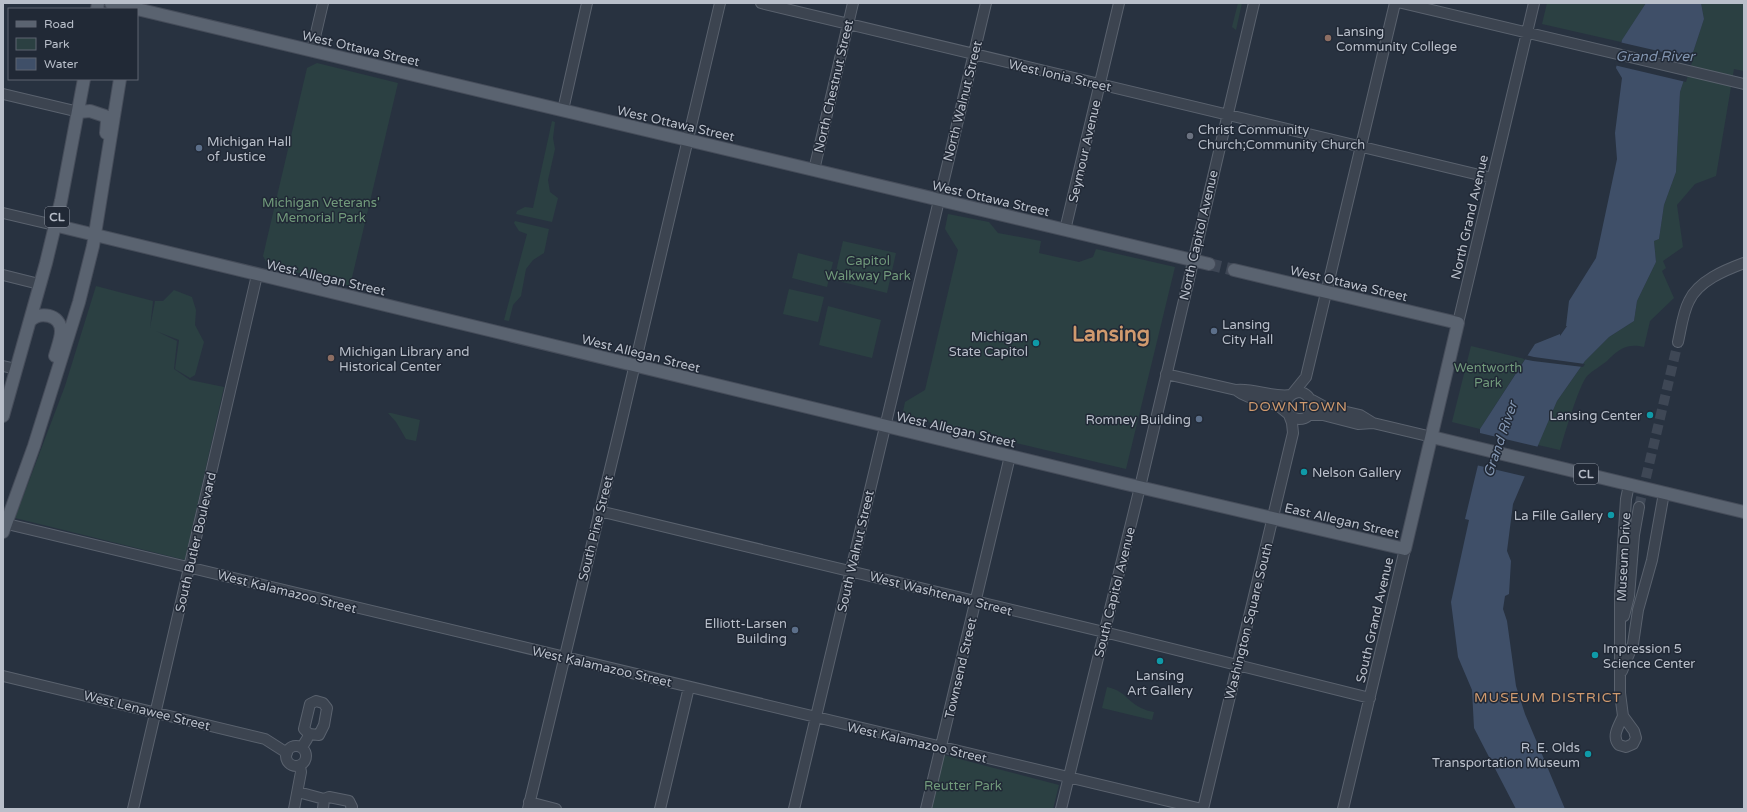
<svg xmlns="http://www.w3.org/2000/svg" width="1747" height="812" font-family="'Varela Round',sans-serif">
<rect width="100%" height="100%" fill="#283240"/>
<!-- green -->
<path fill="#2b4042" d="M1238,3H1242L1236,30L1232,27Z
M1547,3H1646L1621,42L1542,24Z
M1701,3H1744V71L1734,69L1716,176L1695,184L1677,205L1683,247L1663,261L1666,268L1662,271L1674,298L1650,321L1644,347C1627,343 1619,349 1607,361C1601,366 1593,370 1587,376C1579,385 1564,436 1560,450L1538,445L1557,401L1585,361L1609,337L1634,321L1637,301L1656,262L1654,241L1659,239L1664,205L1676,172L1680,92L1704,19Z
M317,63L398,83L350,286L268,265L263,256L307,68Z
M552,121L555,122L553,138L555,149L548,180L550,192L558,198L552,222L516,214L517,211L525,207L533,208Z
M948,214L989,222L998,233L1041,241L1039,253L1079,262L1093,257L1096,249L1175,267L1126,469L902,416L905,402L925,390L958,250L945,229Z
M515,221L549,229L544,253L533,260L526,269L521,296L513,305L509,321L504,320L527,234L519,231L514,223Z
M843,241L896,253L887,293L834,280Z
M798,253L833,262L827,287L792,278Z
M96,286L153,301L150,328L155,301H163L174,290L192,297L196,310L195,325L204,342L195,375L190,378L175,369L179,340L156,331L177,341L174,369L190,380L224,387L185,560L15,518L65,386Z
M789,289L824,297L818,322L783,314Z
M828,306L881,320L872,358L819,345Z
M1471,346L1525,359L1480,429L1452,422Z
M388,413H391L420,420L416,441L406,439L396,422Z
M1107,687C1125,691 1126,700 1141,708C1145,710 1149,711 1154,712L1152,720L1102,708Z
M944,755L1059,785L1053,809H932Z"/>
<!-- water -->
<path fill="#3f4f68" d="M1646,3H1701L1704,19L1680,92L1676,172L1664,205L1659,239L1654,241L1656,262L1637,301L1634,321L1609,337L1585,361L1557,401L1513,504L1507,551L1511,561L1509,594L1505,596L1503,609L1507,621L1516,686L1525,714L1565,809H1516L1474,728L1472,690L1458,657L1451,602L1469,520L1465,519L1478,465L1480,429L1535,344L1560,334V336L1567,326H1566L1569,301L1596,258L1617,159L1615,133L1622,78L1616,68L1622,40Z"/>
<!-- pier -->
<path fill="#283240" d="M1619,42L1693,59L1686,82L1614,65Z
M1526,355L1534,357L1585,364L1583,367L1533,361L1523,359Z
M1478,430L1480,431V433L1539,447L1527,477L1476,465Z"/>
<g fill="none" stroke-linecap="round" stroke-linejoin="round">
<!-- minor-tunnel -->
<path stroke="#3e4755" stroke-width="10" stroke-dasharray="10 5" stroke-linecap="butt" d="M1639,507L1678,342"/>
<!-- major-tunnel -->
<path stroke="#3e4755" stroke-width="12" stroke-dasharray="12 6" stroke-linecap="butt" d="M1209,264L1234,270"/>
<!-- minor casing -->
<g stroke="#5a626e" stroke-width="12">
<path id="minor" d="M761,3L1492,178
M1402,3L1744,84
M312,50L323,3
M3,94L79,112
M563,110L587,3
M814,170L853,3
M3,213L54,225
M1065,230L1119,3
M3,275L39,284
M1458,323L1534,3
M1678,342C1681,329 1683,312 1689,301C1698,281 1725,270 1744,263
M3,366L16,369
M1166,374L1236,390C1255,388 1272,398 1291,395
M1236,390C1249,400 1261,399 1276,405C1284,408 1290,419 1299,419C1316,419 1316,397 1301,392C1289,392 1283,402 1288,413
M1293,393L1306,377L1395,3
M1312,400L1325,407L1360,415L1373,423
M1309,415H1323L1358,424L1373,423L1432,437
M599,511L1104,632L1370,698
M3,523L1202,809
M1624,616L1629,596L1634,535L1639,507
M1622,671L1633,644L1638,610L1652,560L1664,493
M3,676L265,739L287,753
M1623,716L1620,693V594L1626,499L1629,485
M1623,716L1634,731L1636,738L1633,744L1626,747L1619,745C1611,736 1619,726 1623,716Z
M286 756a10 10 0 1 1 20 0a10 10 0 1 1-20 0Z
M302,747L307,739L309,734L319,735L324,725L327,708L323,703L316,701L310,704L304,729L309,734
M298,792L324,799L329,797L349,801L352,807L351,809
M529,802L556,809
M133,809L257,275
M294,809L301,772L300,766
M323,809L324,799
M528,809L619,432L720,3
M660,809L689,687
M794,809L986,3
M926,809L1010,456
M1061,809L1140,487L1254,3
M1203,809L1293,433L1292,423L1289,415
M1343,809L1405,549"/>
</g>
<!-- major casing -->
<g stroke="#464d5a" stroke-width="14">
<path id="major" d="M111,3L136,9
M97,9L98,3
M137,9L1209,264
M79,112L90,111L105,116L107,121L106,133
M54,225L1122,483L1405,549L1458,323L1234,270
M30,321C39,311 61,314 61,331C61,339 57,348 55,356
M3,416L46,263L61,201L84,79
M1432,437L1744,512
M3,532L34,446L79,302L93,246L120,79"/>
</g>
<!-- minor -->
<use href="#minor" stroke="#3c4450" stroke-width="10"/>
<!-- major -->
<use href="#major" stroke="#5a6370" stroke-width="12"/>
</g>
<!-- markers -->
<g fill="#8d6e63" stroke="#212936" stroke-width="1.5">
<circle cx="1328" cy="38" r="4"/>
<circle cx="331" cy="358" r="4"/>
</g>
<circle fill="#6b7280" stroke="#212936" stroke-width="1.5" cx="1190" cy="136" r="4"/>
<g fill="#5c6f8a" stroke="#212936" stroke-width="1.5">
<circle cx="199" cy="148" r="4"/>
<circle cx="1214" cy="331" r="4"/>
<circle cx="1199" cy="419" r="4"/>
<circle cx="795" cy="630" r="4"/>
</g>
<g fill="#0f9aa8" stroke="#212936" stroke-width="1.5">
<circle cx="1036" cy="343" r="4"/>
<circle cx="1650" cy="415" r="4"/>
<circle cx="1304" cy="472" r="4"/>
<circle cx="1611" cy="515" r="4"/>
<circle cx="1595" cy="655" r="4"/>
<circle cx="1160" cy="661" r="4"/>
<circle cx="1588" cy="754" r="4"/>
</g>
<g text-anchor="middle" stroke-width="3" stroke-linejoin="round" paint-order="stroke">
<!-- shield labels -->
<g fill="#212936" stroke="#8b929e" stroke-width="1">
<rect x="45" y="207" width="24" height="20" rx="3"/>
<rect x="1574" y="464" width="24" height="20" rx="3"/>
</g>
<g font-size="12" font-weight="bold" fill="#b9bfca">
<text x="57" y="221">CL</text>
<text x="1586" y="478">CL</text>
</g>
<!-- poi labels -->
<g font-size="13" fill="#b9bfca" stroke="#212936" text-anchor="start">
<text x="1336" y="36">Lansing<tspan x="1336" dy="15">Community College</tspan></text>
<text x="1198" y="134">Christ Community<tspan x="1198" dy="15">Church;Community Church</tspan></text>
<text x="207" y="146">Michigan Hall<tspan x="207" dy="15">of Justice</tspan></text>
<text x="1222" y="329">Lansing<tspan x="1222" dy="15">City Hall</tspan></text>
<text x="1028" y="341" text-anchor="end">Michigan<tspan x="1028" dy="15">State Capitol</tspan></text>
<text x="339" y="356">Michigan Library and<tspan x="339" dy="15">Historical Center</tspan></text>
<text x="1642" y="420" text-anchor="end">Lansing Center</text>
<text x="1191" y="424" text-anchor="end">Romney Building</text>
<text x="1312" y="477">Nelson Gallery</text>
<text x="1603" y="520" text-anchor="end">La Fille Gallery</text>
<text x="787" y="628" text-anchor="end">Elliott-Larsen<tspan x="787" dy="15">Building</tspan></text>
<text x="1603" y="653">Impression 5<tspan x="1603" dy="15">Science Center</tspan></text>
<text x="1160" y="680" text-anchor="middle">Lansing<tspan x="1160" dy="15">Art Gallery</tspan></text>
<text x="1580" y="752" text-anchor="end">R. E. Olds<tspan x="1580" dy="15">Transportation Museum</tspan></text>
</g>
<!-- street labels -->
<g font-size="13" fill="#b9bfca" stroke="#212936">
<text transform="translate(361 48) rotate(13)" y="5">West Ottawa Street</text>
<text transform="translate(1060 75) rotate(13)" y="5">West Ionia Street</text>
<text transform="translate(833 86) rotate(-77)" y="5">North Chestnut Street</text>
<text transform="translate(962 101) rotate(-76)" y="5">North Walnut Street</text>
<text transform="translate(676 123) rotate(13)" y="5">West Ottawa Street</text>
<text transform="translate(1084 151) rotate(-77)" y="5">Seymour Avenue</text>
<text transform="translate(991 198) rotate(13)" y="5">West Ottawa Street</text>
<text transform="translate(1469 217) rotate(-77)" y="5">North Grand Avenue</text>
<text transform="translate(1198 235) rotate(-77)" y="5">North Capitol Avenue</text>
<text transform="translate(326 277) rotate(13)" y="5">West Allegan Street</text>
<text transform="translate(1349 283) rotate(13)" y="5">West Ottawa Street</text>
<text transform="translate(641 353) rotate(14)" y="5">West Allegan Street</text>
<text transform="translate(956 429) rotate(13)" y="5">West Allegan Street</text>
<text transform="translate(1342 520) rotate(13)" y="5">East Allegan Street</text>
<text transform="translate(595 528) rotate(-76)" y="5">South Pine Street</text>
<text transform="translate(195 542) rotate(-77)" y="5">South Butler Boulevard</text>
<text transform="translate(855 551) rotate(-77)" y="5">South Walnut Street</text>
<text transform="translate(1623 557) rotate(-87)" y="5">Museum Drive</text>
<text transform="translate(287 591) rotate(14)" y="5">West Kalamazoo Street</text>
<text transform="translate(1114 592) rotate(-76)" y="5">South Capitol Avenue</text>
<text transform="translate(941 593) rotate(14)" y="5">West Washtenaw Street</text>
<text transform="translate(1374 620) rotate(-77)" y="5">South Grand Avenue</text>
<text transform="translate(1248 621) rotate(-76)" y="5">Washington Square South</text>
<text transform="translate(602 666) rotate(13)" y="5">West Kalamazoo Street</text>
<text transform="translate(960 668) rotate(-77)" y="5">Townsend Street</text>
<text transform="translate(147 710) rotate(14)" y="5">West Lenawee Street</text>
<text transform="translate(917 742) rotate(13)" y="5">West Kalamazoo Street</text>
</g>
<!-- park labels -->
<g font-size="13" fill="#719a7b" stroke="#212936">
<text x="321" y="207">Michigan Veterans'<tspan x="321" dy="15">Memorial Park</tspan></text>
<text x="868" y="265">Capitol<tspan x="868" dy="15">Walkway Park</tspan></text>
<text x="1488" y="372">Wentworth<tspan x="1488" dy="15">Park</tspan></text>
<text x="963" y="790">Reutter Park</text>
</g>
<!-- water labels -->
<g font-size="14" font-style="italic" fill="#8295b0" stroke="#212936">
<text x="1655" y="61">Grand River</text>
<text transform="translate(1500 439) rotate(-71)" y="5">Grand River</text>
</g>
<!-- neighbourhood labels -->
<g font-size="14" letter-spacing="1" fill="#d09a6e" stroke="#212936">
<text x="1298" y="411">DOWNTOWN</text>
<text x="1548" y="702">MUSEUM DISTRICT</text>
</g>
<!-- town labels -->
<g font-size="21" font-weight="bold" fill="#d09a6e" stroke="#212936">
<text x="1111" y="341">Lansing</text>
</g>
</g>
<!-- border -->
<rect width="1747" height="812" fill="none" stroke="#b9bfca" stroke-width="8"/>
<!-- legend -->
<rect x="8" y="8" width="130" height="72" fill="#212936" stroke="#5e6571"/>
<rect x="16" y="21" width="20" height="6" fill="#5a6370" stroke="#5e6571"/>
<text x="44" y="28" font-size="12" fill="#b9bfca">Road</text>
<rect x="16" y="38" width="20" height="12" fill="#2b4042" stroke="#5e6571"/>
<text x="44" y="48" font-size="12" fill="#b9bfca">Park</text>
<rect x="16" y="58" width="20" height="12" fill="#3f4f68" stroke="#5e6571"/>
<text x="44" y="68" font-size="12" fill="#b9bfca">Water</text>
</svg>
